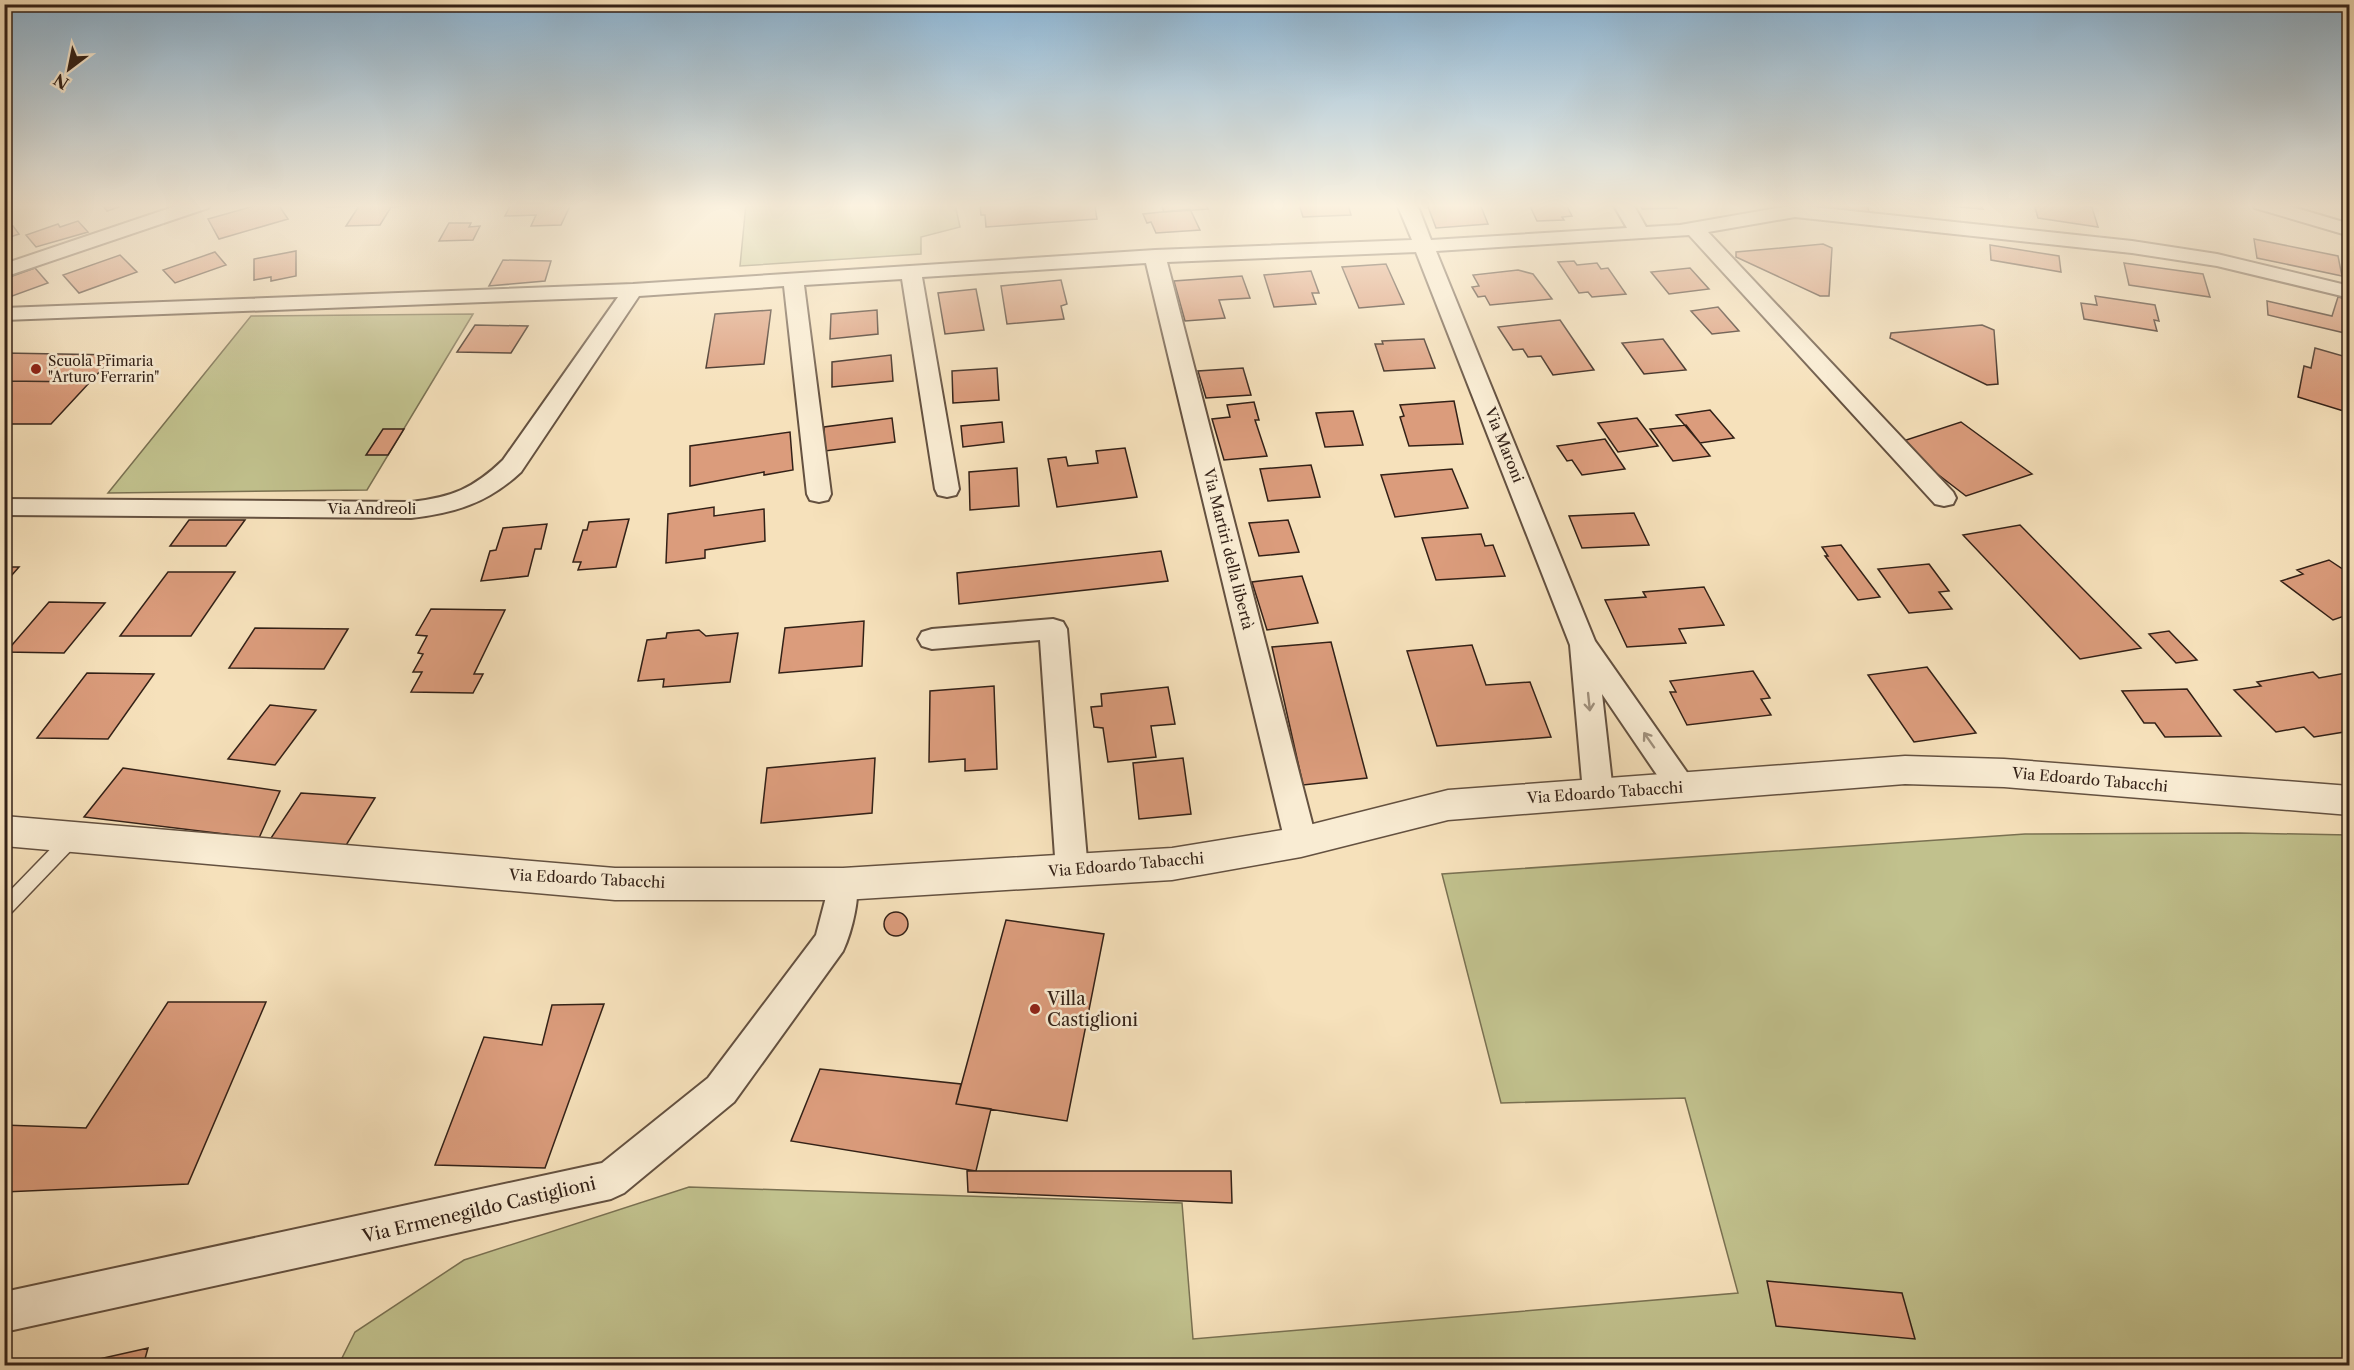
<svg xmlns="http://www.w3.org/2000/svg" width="2354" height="1370" font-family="'Libre Caslon Text',serif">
<rect width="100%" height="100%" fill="#f6e1bb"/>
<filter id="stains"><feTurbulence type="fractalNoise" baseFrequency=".00333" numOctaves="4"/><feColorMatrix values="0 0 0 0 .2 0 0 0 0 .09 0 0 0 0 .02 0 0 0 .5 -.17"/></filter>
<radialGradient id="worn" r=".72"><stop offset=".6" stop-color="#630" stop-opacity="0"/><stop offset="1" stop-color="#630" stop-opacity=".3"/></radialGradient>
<!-- green -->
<path fill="#c1c18d" stroke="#7a7152" stroke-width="1.5" d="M746,204H955L960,227L921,237V254L740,266Z
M473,314L367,490L108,493L251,316Z
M2240,833L2349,835V1365L338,1366L355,1332L464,1260L689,1187L1182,1203L1193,1339L1738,1293L1685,1098L1501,1103L1442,874L2025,834Z"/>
<!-- building -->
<path fill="#db9c7c" stroke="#332117" stroke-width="1.5" d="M102,204H124L125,205L107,211Z
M261,204H278L288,219L219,239L208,219Z
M329,204H429L391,207L380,225L346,226L359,206L327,207Z
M511,204H571L561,225L531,226L536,215L505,216Z
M980,204H1100L1101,205L1095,207L1097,219L986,227L985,215H981Z
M1161,204H1205L1208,209L1164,212Z
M1293,204H1348L1351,215L1303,217L1299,204Z
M1427,204H1480L1488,224L1436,228Z
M1529,204H1566L1572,216L1562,217L1564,220L1537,221Z
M1639,204H1674L1677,208L1642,209Z
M1814,204H1867L1869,212L1814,206Z
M1926,204H1980L1983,209Z
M2034,204H2091L2098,227L2038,218Z
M1190,209L1200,230L1156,233L1151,222L1147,223L1143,214Z
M78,221L88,232L36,247L26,235L58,224L60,227Z
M449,223H471L469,227L480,226L473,240L439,241Z
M13,226L19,234L4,239V229Z
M2254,239L2338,256L2342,276L2257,258Z
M1823,244L1832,248L1829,296H1820L1736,257V252Z
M1990,245L2059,256L2061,272L1991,260Z
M296,251V276L271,281V277L254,280V259Z
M215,252L226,265L175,283L163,270Z
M120,255L137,272L79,293L63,275Z
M503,260L551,261L545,281L489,286Z
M1574,261L1577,265L1597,263L1601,269L1608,268L1626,294L1592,297L1588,292L1579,293L1558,262Z
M2124,263L2203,274L2210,297L2129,285Z
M1386,264L1404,304L1359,308L1342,267Z
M35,268L48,283L4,299V279Z
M1690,268L1709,289L1669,294L1651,272Z
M1518,270L1533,274L1552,299L1490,305L1485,296L1478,297L1472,287L1479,286L1473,275Z
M1311,271L1319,293H1312L1316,304L1274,307L1264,275Z
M1242,276L1250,298L1219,300L1225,318L1185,321L1174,281Z
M1061,280L1067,304L1061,306L1064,319L1007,324L1001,286Z
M976,289L984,330L945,334L938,293Z
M2095,296L2155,305L2159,321L2154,320L2157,331L2084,319L2081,303L2097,305Z
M2338,297L2350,300L2349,334L2268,315L2267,301L2332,316Z
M1718,307L1739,331L1712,334L1691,311Z
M771,310L764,364L706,368L715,314Z
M877,310L878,334L830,339L831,314Z
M1560,320L1594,370L1553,375L1541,356L1528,357L1523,349L1513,350L1498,327Z
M475,325L528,326L511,353L457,352Z
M1982,325L1994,330L1998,384L1987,385L1890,338L1891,333Z
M1424,339L1435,368L1384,371L1375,344H1383L1382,341Z
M1663,339L1686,370L1644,374L1622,343Z
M2315,348L2350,358V413L2298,397L2304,366L2311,368Z
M4,353L115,355L90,382L4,381Z
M891,355L893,381L832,387V362Z
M997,368L999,400L953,403L952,371Z
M1243,368L1251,395L1206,398L1198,371Z
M4,381L90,382L51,424H4Z
M1454,401L1463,444L1409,446L1400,417L1404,416L1400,405Z
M1254,402L1259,420H1255L1267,456L1224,460L1212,419L1230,417L1227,405Z
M1710,410L1734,438L1700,443L1676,415Z
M1353,411L1363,445L1325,447L1316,413Z
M892,418L895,442L825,451L824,427Z
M1637,418L1658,446L1618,452L1598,423Z
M1002,422L1004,442L963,447L961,426Z
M1961,422L2032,474L1966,496L1897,443Z
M1686,425L1700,443L1710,456L1673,461L1650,429Z
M383,429H404L388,455H366Z
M790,432L793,470L764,475V472L690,486V446Z
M1605,439L1625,469L1582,475L1572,460L1567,461L1557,446Z
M1125,448L1137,497L1057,507L1048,459L1066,457L1068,466L1098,463L1096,451Z
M1311,465L1320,497L1268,501L1260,469Z
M1017,468L1019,506L970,510L969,472Z
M1452,469L1468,508L1395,517L1381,475Z
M714,507V516L764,509L765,541L705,550V558L666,563L668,514Z
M1634,513L1649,545L1582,548L1569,516Z
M629,519L616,567L578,570L581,562H573L583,530H587L589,522Z
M189,520H245L226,546H170Z
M1288,520L1299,552L1259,556L1249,523Z
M547,524L541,549H535L528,576L481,581L490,551L496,550L503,528Z
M2020,525L2141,648L2080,659L1963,535Z
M1481,534L1485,546L1493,545L1505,576L1436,580L1422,538Z
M1841,545L1880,597L1858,600L1825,556H1828L1822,547Z
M1161,551L1168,581L959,604L957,573Z
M2329,560L2350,574V614L2333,620L2281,581L2303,574L2297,570Z
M1929,564L1949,591L1939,592L1952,609L1909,613L1878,569Z
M4,567H19L4,584Z
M168,572H235L191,636H120Z
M1302,576L1318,623L1267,630L1252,582Z
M1704,587L1724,625L1679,629L1686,643L1627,647L1605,600L1646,597L1643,592Z
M49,602L105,603L64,653L6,652Z
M431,609L505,610L474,674H483L473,693L411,692L422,672H413L423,654L418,653L427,636L416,635Z
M864,621L862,666L779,673L785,628Z
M255,628L348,629L324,669L229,668Z
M699,630L706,636L738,633L730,682L663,687L664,679L638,681L647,640L666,638L667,633Z
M2169,631L2197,660L2176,663L2149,634Z
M1331,642L1367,778L1303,785L1272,647Z
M1472,645L1486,685L1530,682L1551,737L1437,746L1407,651Z
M1927,667L1976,733L1914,742L1868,675Z
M1753,671L1770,698L1761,699L1771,715L1687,725L1670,692H1676L1670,681Z
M2313,672L2319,678L2346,673L2350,676V731L2314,737L2304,727L2276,732L2234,690L2261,686L2257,682Z
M87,673L154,674L108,739L37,738Z
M994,686L997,769L965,771V759L929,762L930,691Z
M1168,687L1175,724L1151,726L1156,757L1108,762L1103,728L1094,727L1091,707L1102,706L1101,694Z
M2187,689L2221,736L2165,737L2155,723H2144L2122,691Z
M270,705L316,710L275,765L228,759Z
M875,758L872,813L761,823L767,768Z
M1183,758L1191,814L1139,819L1133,763Z
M123,768L280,791L259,838L84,817Z
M301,793L375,798L345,847L269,841Z
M884 924a12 12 0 1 1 24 0a12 12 0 1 1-24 0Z
M1006,920L1104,934L1067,1121L956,1104Z
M168,1002H266L188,1184L4,1192V1125L86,1128Z
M604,1004L545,1168L435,1165L484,1037L542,1045L552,1005Z
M820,1069L961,1084L956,1104L991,1109L976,1171L791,1141Z
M967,1171H1231L1232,1203L968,1192Z
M1767,1281L1902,1293L1915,1339L1776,1326Z
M148,1348L143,1366H68Z"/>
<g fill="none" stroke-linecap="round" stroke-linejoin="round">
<!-- service casing -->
<g stroke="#645140" stroke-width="3">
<path id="service" d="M72,831L78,833L80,838L78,843L10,914L4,916V897L66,833Z"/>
</g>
<!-- minor casing -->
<g stroke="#645140" stroke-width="4">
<path id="minor" d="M182,204H210L208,208L4,277V264Z
M1397,204H1417L1431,240L1627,228L1613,204H1633L1646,227L1680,225L1795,205L2132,241L2217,254L2350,286V298L2217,266L2132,253L1795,217L1708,232L1953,492L1956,498L1953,504L1944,506L1935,504L1689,235L1436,251L1595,641L1698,788L1694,797L1683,800L1672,797L1602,694L1613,792L1609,801L1598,804L1587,801L1583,792L1570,645L1416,252L1167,262L1317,842L1312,851L1301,855L1290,851L1285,842L1146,263L922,277L959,489L956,495L947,497L938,495L935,489L902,279L804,285L831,494L828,500L819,502L810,500L807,494L784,286L639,296L521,472C488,503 455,513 411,518L4,515V499L411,502C452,497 473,489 503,460L618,297L4,320V308L633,284L1155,250L1412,240Z
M2253,204H2283L2350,224V236L2255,208Z
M1053,619L1063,622L1067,629L1088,871L1083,881L1072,885L1061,881L1056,871L1040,640L932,649L922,646L918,639L922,632L932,629Z
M843,870L854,874C863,891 851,934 843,951L734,1102L624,1193L611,1199L4,1332V1292L602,1163L708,1078L816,935L832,874Z"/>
</g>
<!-- tertiary casing -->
<g stroke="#645140" stroke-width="3">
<path id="tertiary" d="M1905,756L2004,759L2350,786V815L2004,787L1905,784L1448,820L1301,857L1172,880L843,900H615L4,846V816L615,868H843L1172,848L1301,827L1448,790Z"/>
</g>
<!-- service -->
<use href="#service" fill="#f9ecd3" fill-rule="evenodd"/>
<!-- minor -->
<use href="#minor" fill="#f9ecd3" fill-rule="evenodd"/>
<!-- tertiary -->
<use href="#tertiary" fill="#f9ecd3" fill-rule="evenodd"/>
</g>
<!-- one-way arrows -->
<defs><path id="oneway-shaft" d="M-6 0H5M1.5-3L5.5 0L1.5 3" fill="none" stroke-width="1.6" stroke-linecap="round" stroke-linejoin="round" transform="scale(1.5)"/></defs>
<g stroke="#a0917e">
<use href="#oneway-shaft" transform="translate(1589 702) rotate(84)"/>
<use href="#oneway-shaft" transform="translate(1649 740) rotate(-125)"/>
</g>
<!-- sky -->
<linearGradient id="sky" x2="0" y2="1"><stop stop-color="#8cb6d6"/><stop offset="0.52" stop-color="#fbf2e0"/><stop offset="1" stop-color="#fbf2e0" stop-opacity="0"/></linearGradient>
<rect width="2354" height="396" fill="url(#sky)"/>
<!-- markers -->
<g fill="#8f2418" stroke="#f9ecd3" stroke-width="2">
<circle cx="36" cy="369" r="6"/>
<circle cx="1035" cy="1009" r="6"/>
</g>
<g text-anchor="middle" stroke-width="5" stroke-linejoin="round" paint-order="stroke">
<!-- far-poi labels -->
<g font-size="14" fill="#332117" stroke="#f9ecd3" text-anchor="start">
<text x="48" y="366">Scuola Primaria<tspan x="48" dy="16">"Arturo Ferrarin"</tspan></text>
</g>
<!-- street labels -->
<g font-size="15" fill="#332117" stroke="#f9ecd3">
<text transform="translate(1504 445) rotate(68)" y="5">Via Maroni</text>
<text x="372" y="514">Via Andreoli</text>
<text transform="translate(1228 549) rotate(76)" y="5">Via Martiri della libertà</text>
<text transform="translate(2090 780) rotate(5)" y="5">Via Edoardo Tabacchi</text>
<text transform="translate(1605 793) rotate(-4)" y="5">Via Edoardo Tabacchi</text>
<text transform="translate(1126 865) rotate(-5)" y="5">Via Edoardo Tabacchi</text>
<text transform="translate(587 879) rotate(3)" y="5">Via Edoardo Tabacchi</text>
</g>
<!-- near-poi labels -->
<g font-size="18" fill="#332117" stroke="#f9ecd3" text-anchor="start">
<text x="1047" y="1005">Villa<tspan x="1047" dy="21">Castiglioni</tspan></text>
</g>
<!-- near-street labels -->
<g font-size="18" fill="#332117" stroke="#f9ecd3">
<text transform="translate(479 1210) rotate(-13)" y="6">Via Ermenegildo Castiglioni</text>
</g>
</g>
<!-- margin -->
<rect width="2354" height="1370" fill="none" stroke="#f6e1bb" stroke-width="24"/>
<rect x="6" y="6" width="2342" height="1358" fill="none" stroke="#332117" stroke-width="3"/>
<rect x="12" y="12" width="2330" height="1346" fill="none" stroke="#332117" stroke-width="1.5"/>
<!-- north arrow -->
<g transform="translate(69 69) rotate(212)" stroke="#f9ecd3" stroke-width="4.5" paint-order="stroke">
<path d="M0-4.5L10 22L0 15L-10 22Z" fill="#332117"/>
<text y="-9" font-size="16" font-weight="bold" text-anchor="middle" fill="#332117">N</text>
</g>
<rect width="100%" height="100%" filter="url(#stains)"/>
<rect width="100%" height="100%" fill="url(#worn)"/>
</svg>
